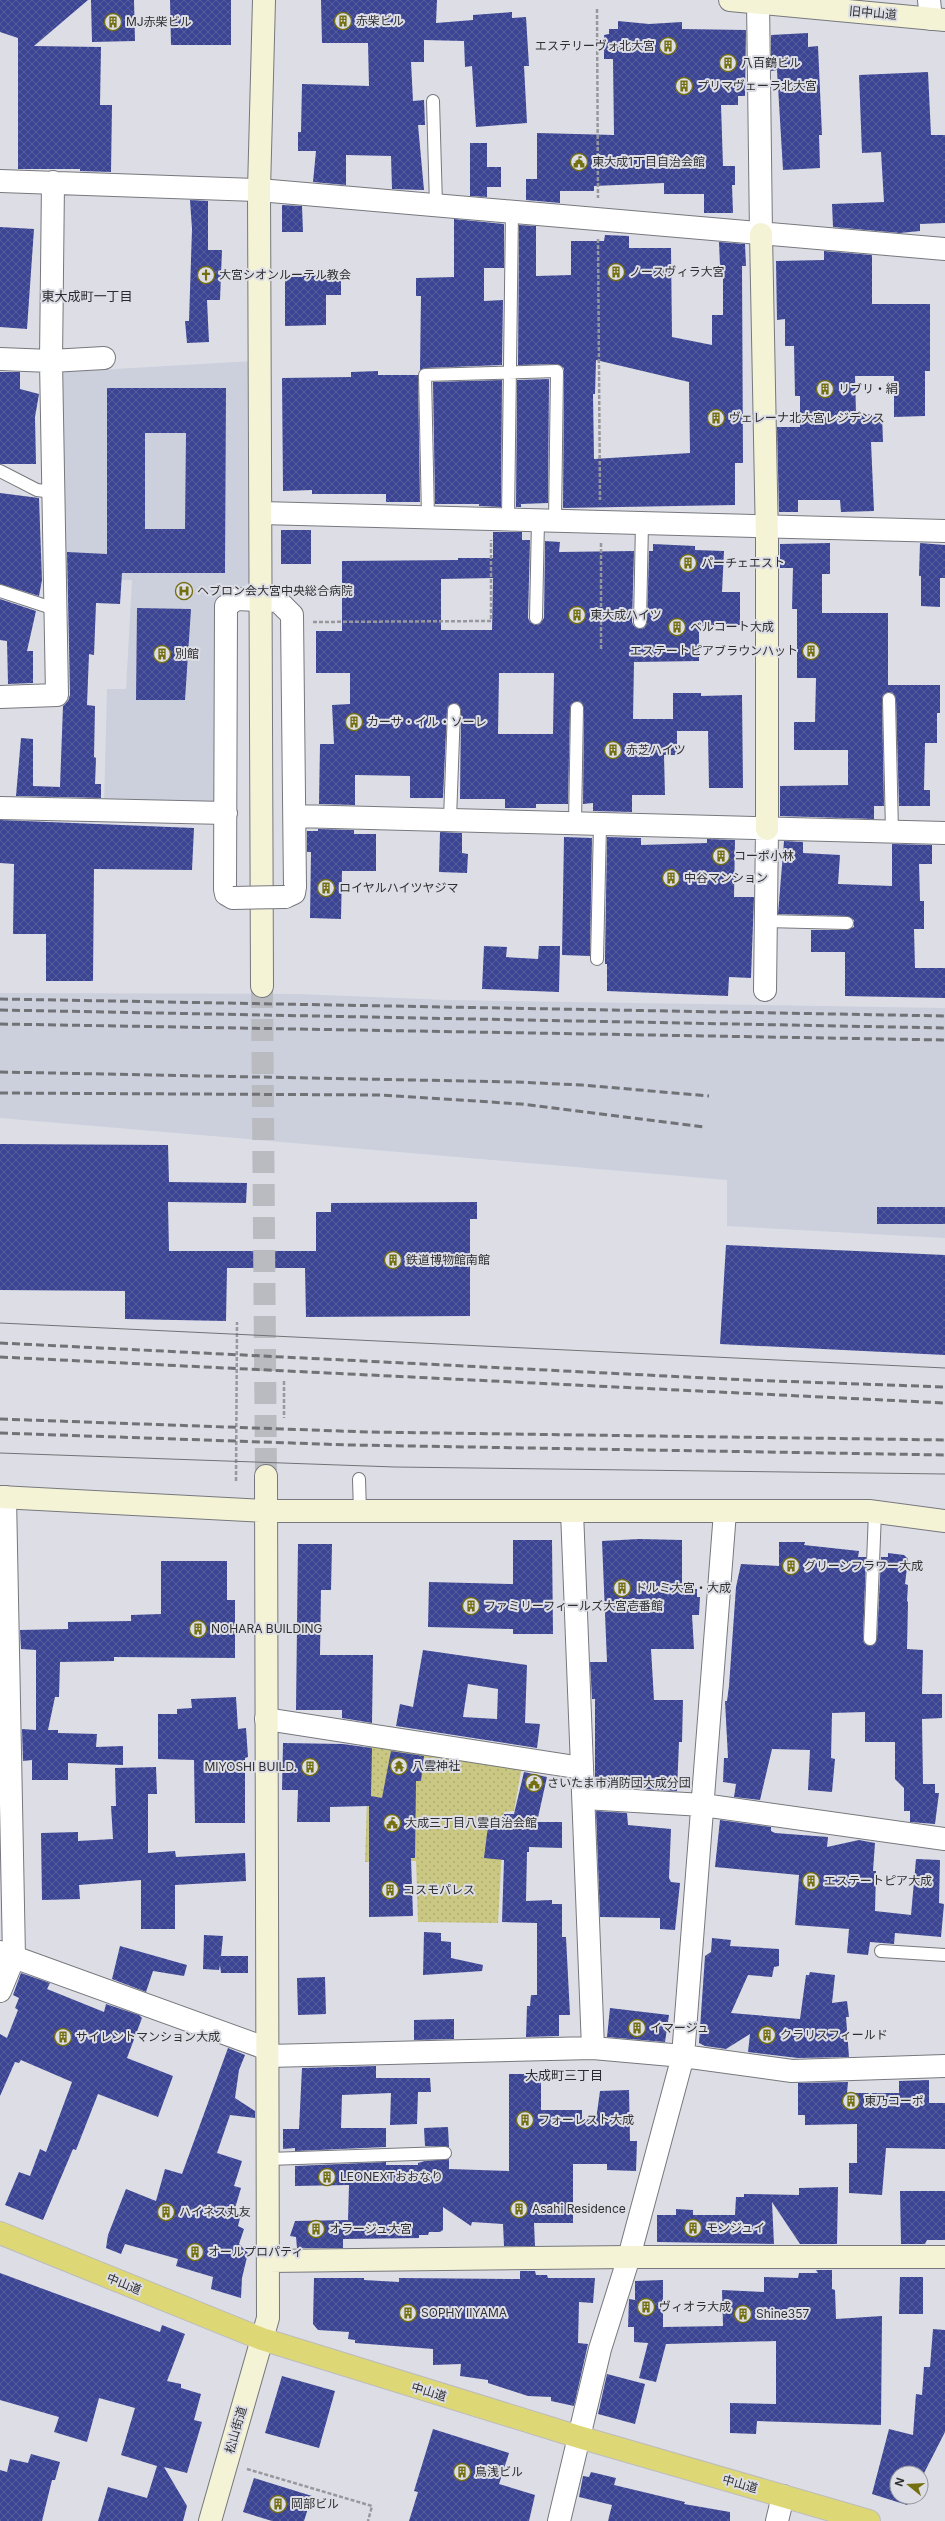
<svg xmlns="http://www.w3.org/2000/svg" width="945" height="2521" font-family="Inter,'Noto Sans JP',sans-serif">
<defs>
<pattern id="park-dots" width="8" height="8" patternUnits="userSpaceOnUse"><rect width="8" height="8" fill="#cac782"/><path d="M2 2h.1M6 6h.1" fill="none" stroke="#aeab71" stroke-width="1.8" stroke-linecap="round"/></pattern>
<pattern id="building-cross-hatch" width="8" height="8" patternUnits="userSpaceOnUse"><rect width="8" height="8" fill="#3c4593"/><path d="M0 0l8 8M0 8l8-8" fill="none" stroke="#575e9c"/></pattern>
</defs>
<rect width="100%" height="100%" fill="#dddee5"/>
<!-- built -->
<path fill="#ccd0dd" d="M254,361L256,578L220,603V806L104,805L107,689H126L132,580L63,579L62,372Z
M0,993L299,994L448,1000L945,1008V1238L727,1226V1180L0,1118Z"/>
<!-- park -->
<path fill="url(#park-dots)" d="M369,1738L522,1766L514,1811L504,1812L498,1923L418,1922L416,1861L365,1862Z"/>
<!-- building -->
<path fill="url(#building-cross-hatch)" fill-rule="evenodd" d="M0,0H88L34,46L101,47L100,105H112L111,172L80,171V169H18V38L0,32Z
M91,0H134L135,41L92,42Z
M170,0H231V45H171Z
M321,0H437L436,23L473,20V15L512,12V18L526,17L529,66H524L527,123L476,127L472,66L465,67L464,41L424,40V62H411L413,101L424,100L425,125H418L424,190L392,189L391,156L346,155V185L313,182L316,151H298V132H301L302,84L369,86L368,43H322Z
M618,21L649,24L682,22V29L746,30L745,96H738V105H721L723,166H735V185H732L733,213H704V194H664V183L594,186V191H560V203L526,200V179H537V133L614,135L613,59H604V35L609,34V29H618Z
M808,33V47L818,46L822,135H819L820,168L783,170L777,70L771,71V35Z
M928,72L931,135H945V223L920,224V231L900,233L833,227L832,204L884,202L881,152L862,153L859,75Z
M470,143H487V167H501V187H487V197L470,196Z
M190,200L208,201V250H222L220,300H207L209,342L187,343L185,321H189L192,229Z
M282,205L302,206L303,232H282Z
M454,219L504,224V268H484V301L503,300L502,365L425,368L420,370L421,296H416V278L454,277Z
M519,225L536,226V276L571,275V241H604L605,235L629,236V248H671L672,337L712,345V315H723V266H720L719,242L745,244L746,266H742L743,463H735V505L563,508L564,368L557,364L518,365ZM596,360L689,382L690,453L594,459L593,394H595Z
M0,227L34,229L27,329L0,327Z
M824,251L872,255V304H930V371H925V416L894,417V376H855L856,414H882L883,442H871L874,511L841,512L840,500H798V512H779L777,427H800V396H795L794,346H785V319L777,320L776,261L824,260Z
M285,275H341V295H326V325L285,326Z
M378,371V375H418L420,502H386V494H312V490L283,491L282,378L351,377V372Z
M0,372H20V389L39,394L35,417L36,464H0Z
M549,379L548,503L521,504V507H516L517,380Z
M502,380L501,507L479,506V504H435L433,382Z
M107,388H226L225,573H122L120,604L96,603L94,655L89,654L87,705L95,706L94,757L96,758L95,784H101V798L16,796L21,738L33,739V786L60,787L63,706L68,701L70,695L67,552L107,554ZM145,433H186L185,529H145Z
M0,493L39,498L42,580L39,596L0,584Z
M281,530H311V564H281Z
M493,532H522V540H530L528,618L530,622L535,625L540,624L544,618L545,541L560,542L559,552L634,551L632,622L634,626L639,629L644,628L647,623L649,551H653V544L695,546V550L724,551L722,592H740V625L699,626V661L634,662L633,719H673V693H701V696L742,695L743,788H709L708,731H677V755H664L665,795H632V812L593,811V803L583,804L584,708L581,702L577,701L571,704L570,708L568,804H536V808H505V799H460L461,710L458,704L454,703L448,706L447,710L443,798H410V776L355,775V805L319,804L320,744H334L332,705L350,704V673H316V631H342V561L458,560V558H493ZM493,578L492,630H441V579ZM499,673H554L553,734H498Z
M830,543V574H822V613H888V685H940V713H937V743H925L924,790H930V806H899L896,699L893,693L888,692L883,695L882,699L884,806H874V819L780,816V786L848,785V750H794V722H815L816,678H797V609H792L793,568H780V544Z
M920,543L945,545V578H940V607L921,606V576H919Z
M0,599L36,611L27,651H33V683L8,684L7,641L0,640Z
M137,608L191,609L185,700H136Z
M0,820L194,828L192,870L94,869L93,981H46V934H13L14,864L0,863Z
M318,829L354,830V834H376V871H342L341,919L310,918L311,852H307V831H318Z
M440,832L462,833V853L468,854L467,873L439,872Z
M564,837L592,838L590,956L562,955Z
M607,837L641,838V845L707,843V839L735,840L734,897H754L751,978L729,977L728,996L607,991V964H605V957Z
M784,841L803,842V853L840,855L838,884L892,886V844L932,845V864H919L920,901H924V929H914L915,968H945V998L845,996V952H811V930H847L854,927V920L847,916L778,914Z
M484,946L507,947L506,957L538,959L539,946H560L559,992L482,989Z
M0,1144L168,1145L169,1182L247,1183L246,1203L168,1202L169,1251H316V1212H331V1203L477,1202V1219H470V1316L306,1317L305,1268H227L226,1321L125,1319V1291L0,1290Z
M877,1207H945V1224H877Z
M726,1245L945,1255V1355L720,1344Z
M639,1539L682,1540V1584H688L689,1589H697V1597H700L699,1615H692L694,1649H651L654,1700H683L682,1742H679L677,1791L595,1786V1699H592L590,1662H607L602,1541Z
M513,1540H552L553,1634H513V1629L428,1627L429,1582L513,1584Z
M779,1542H805L804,1545L859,1551L858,1557H866L863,1639L864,1643L869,1646L874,1645L877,1639L881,1557H888V1553L904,1555L908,1559L905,1584L908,1585L907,1601L908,1602L907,1649L923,1650L922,1694H942V1718L922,1719L923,1784H935V1793H939L935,1824L910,1822V1811H904V1788L895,1779V1742H865V1712L832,1713L831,1758L835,1759L832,1792L808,1790L810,1750L772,1749L760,1800L734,1797L736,1784L723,1782L724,1758H728L725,1701H727L729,1686L736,1587L741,1564L779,1566Z
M298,1544H332L331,1590H321L320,1655H373L372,1723L342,1718V1710H296Z
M161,1561H227V1600H235V1658L114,1657V1661L60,1662L59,1697H55L48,1730H58V1733L97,1734L96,1747L123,1746V1765L68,1763V1780H32V1760L23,1761L22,1729L36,1730V1650L21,1649L20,1630L68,1629V1622L131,1621V1615L161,1614Z
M423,1650L527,1665L525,1723L540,1724L537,1748L396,1726L400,1704L413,1707ZM468,1684L498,1689L497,1719L463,1717Z
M236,1697L238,1729L246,1728L248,1757L245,1758V1823H195L194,1760L158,1759V1714H177V1709L192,1708L191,1699Z
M283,1743L343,1744L372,1748L371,1796L382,1798L391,1751L424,1756L421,1781H416L415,1858H411L413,1916L369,1917V1806L330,1807V1822H297L298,1790H282Z
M156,1767L157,1794H148V1853L175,1851L176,1857L245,1853L246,1881L175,1885V1929H141V1880L79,1885L80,1899L42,1900L41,1833L78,1832V1841L113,1839L111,1806H116L115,1768Z
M524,1772L547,1777L537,1822H562V1848L529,1847V1852H527L526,1901L552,1900V1904H562V1937H566L570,2015H559V2036L526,2037L527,2006H530L531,1995H537V1923L502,1922L504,1860L484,1858L488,1826L505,1828L504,1814H514Z
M596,1811L627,1813L628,1825L671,1829L669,1878L671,1882L680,1883L675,1930L660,1929V1918L600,1917Z
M720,1820L771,1827V1831L775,1833L828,1837L827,1847L859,1840L875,1843L873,1871H876L875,1911L911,1915L916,1859L940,1860L939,1903L944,1904L941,1937L895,1933L894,1944L870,1942L868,1955L847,1953L849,1929L795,1925L799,1875L715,1867Z
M424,1932L441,1933V1941L451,1942V1958L483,1965L482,1971L423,1975Z
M204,1935L223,1936L221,1956H248V1973H221L220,1965L219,1970L203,1969Z
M712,1938L731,1940L730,1946L779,1949V1966L774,1967L772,1977L748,1975L731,2013L800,2019L806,1975H809L810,1972L835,1975L832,2003L847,2001L849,2017H846L849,2057L798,2058L748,2052L750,2034L726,2049L705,2046L699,2043L705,1956L711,1952Z
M120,1946L187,1965L184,1976L153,1971L146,1992L112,1979Z
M21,1973L50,1983L47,1989L104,2012L106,2004L139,2015L142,2018L127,2058L173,2076L158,2117L98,2094L76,2150L73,2149L43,2220L5,2205L19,2172L30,2176L40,2149L46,2152L72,2082L21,2060L19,2063L15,2062L0,2096V2034L7,2038L18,2010L15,2008L19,1998L13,1995Z
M325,1977L326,2014L298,2015L297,1978Z
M610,2008L669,2015L665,2042L607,2037Z
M454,2019V2039L414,2040V2020Z
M228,2048L245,2055L239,2070L235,2098L255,2111V2118L230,2115L217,2153L242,2161L234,2186L241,2188L233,2215L240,2218L238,2226L244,2229L239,2244L248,2253L242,2278L241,2298L211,2289L213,2277L176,2266L178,2259L125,2244L121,2254L106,2248L108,2235L126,2189L156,2201L165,2169L182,2174Z
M376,2066V2078H430L431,2092H418L417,2124L390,2125L391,2093L342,2095L341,2128H386V2147L295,2151V2148L283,2149V2129H299L302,2068Z
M509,2074H541V2110H582V2119L596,2120L600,2091L629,2090L630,2141H637L636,2171L607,2170V2164H573V2223H534L535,2246H504L503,2224L472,2222L471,2226L443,2207V2230L440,2232H429L428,2235H419V2238L343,2239V2248H297L296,2237L290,2236L295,2221L348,2220L349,2185L295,2186V2166L386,2162V2165H418V2163L425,2161L449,2159V2169L509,2171Z
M929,2080V2103H945V2149L886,2148L882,2195L849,2193V2163H857V2124L805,2125V2115H798V2083L848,2082L847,2093H899V2081Z
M448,2127L449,2147L425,2146L424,2128Z
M838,2187L837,2244H800L772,2202L774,2244L657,2242V2215H676V2209L693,2210V2215H735L736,2197H744V2194L799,2195V2188Z
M900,2191H945V2240H927L925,2244H901Z
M816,2270H832V2289L835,2290L836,2319L882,2316L881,2425L757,2421L756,2434L730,2433V2403L776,2404V2341L666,2344L656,2382L639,2378L648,2343L634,2342V2327H628L629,2299L635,2300V2281L663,2280V2327L723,2326L722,2290L764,2292V2277L798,2278L799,2273H818Z
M520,2271H535L536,2275H547L548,2278H595L593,2303L579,2302L578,2343L588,2344L574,2406L551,2401V2397L528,2396L488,2383V2380L460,2376L461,2364L433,2365V2349L355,2343V2340L348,2339L349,2332L318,2330L313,2324L314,2278H364V2280L399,2282V2278L520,2279Z
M0,2273L160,2332L162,2325L185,2334L167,2381L181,2384V2388L201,2394L194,2420L202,2422L187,2473L164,2467L187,2506L183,2521H98L108,2487L147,2498L157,2466L121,2455L135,2408L99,2398L87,2442L54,2432L59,2417L0,2400Z
M900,2277H923V2314H899Z
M933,2329L945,2330V2432L921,2479V2473H897V2497H912L907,2505L872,2494L889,2429L913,2435L916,2394L922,2395L924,2367H930Z
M607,2374L645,2384L635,2424L598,2414Z
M282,2376L335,2391L319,2448L265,2433Z
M433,2429L509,2453L499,2484L535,2495L529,2521H409L418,2492L414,2491Z
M31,2454L60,2462L55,2480H52L42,2521H0V2470L7,2472L10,2459L28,2463Z
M591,2472L616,2478L614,2485L685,2502L684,2504L730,2512V2521H608L612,2505L579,2497L583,2476L589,2477Z
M254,2478L312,2496L304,2521H272L243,2512Z"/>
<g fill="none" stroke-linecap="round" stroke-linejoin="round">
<!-- secondary-tunnel -->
<path stroke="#babbc1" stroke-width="22" stroke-dasharray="22 11" stroke-linecap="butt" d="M262,986L266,1476"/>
<!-- lane casing -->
<g stroke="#76787d" stroke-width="14">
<path id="lane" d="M433,101L436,205
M0,471L37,490L53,492
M428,517L425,375L557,371L555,521
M508,519L512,212
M0,591L55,609
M536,618L538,520
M640,622L642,523
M889,699L892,832
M450,819L454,710
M575,823L577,708
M766,921L847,923
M597,959L600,824
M359,1479L360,1512
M870,1639L875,1512
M881,1951L945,1955
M268,2159L445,2153"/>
</g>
<!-- street casing -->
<g stroke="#76787d" stroke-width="24">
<path id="street" d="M758,0L761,234
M929,0L931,19
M0,181L259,190L945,249
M0,359L51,361L104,358
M261,513L945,531
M0,697L57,695L51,361L53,182
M0,808L226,813
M295,816L945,833
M233,898L226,894L225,889L226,606L237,599L278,601L292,615L295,887L294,893L285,897
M765,990L767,829
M572,1511L593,2048
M266,1719L582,1768
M584,1798L703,1805L945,1839
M0,1952L268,2049
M0,1991L14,1957L5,1497
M268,2056L593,2048L683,2056L792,2071L945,2066
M559,2521L600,2349L629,2257L683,2056L725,1512
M777,2521L783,2496"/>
</g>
<!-- secondary casing -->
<g stroke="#76787d" stroke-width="24">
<path id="secondary" d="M730,0L945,20
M761,234L767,540V829
M262,986L259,190L264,0
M0,1497L266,1511H869L945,1521
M268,2261L629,2257H945
M210,2521L268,2318L266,1476"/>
</g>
<!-- highway casing -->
<g stroke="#bcbcbd" stroke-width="24">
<path id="highway" d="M0,2233L262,2339L579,2437L869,2521"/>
</g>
<!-- path -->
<path stroke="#97989d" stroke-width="2.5" stroke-dasharray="4 2" stroke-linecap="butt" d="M597,9L598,198
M598,239L600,500
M601,543V651
M313,622L491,621V540
M284,1381V1418
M236,1481L237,1322
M247,2469L372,2506L368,2521"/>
<!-- lane -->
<use href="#lane" stroke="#fff" stroke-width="12"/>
<!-- street -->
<use href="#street" stroke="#fff" stroke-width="22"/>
<!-- secondary -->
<use href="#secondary" stroke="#f5f3d6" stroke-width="22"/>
<!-- highway -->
<use href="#highway" stroke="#ddd875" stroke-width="22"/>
<!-- tram -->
<path stroke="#717276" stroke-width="1" d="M0,1323L945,1368
M0,1453L395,1467L945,1474"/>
<!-- rail -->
<path stroke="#717276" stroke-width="3" stroke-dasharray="8 4" stroke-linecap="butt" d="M0,999L945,1016
M0,1010L945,1028
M0,1024L945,1040
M0,1072L516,1082L582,1085L709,1096
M0,1093L381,1095L521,1104L705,1127
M0,1343L747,1380L945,1387
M0,1357L945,1403
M0,1419L368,1432L945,1440
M0,1433L350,1445L945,1455"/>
<!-- street-bridge casing -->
<g stroke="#76787d" stroke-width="24" stroke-linecap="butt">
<path id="street-bridge" d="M233,898L285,897"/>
</g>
<!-- street-bridge -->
<use href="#street-bridge" stroke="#fff" stroke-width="22"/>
</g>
<!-- icons -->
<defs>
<g id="building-ring" transform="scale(0.9)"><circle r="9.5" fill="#dddee5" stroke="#746f10" stroke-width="1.5"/><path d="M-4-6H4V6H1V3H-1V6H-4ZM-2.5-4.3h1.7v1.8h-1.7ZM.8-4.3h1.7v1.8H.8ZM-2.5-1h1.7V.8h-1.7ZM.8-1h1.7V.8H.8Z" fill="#746f10"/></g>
<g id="civic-ring" transform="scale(0.9)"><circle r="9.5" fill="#dddee5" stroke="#746f10" stroke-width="1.5"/><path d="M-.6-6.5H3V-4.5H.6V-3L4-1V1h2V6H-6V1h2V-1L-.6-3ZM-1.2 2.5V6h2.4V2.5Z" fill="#746f10"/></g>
<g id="church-ring" transform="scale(0.9)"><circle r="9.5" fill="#dddee5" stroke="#746f10" stroke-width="1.5"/><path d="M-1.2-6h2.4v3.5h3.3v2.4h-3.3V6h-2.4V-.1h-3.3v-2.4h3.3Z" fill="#746f10"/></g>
<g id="hospital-ring" transform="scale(0.9)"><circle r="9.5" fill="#dddee5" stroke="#746f10" stroke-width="1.5"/><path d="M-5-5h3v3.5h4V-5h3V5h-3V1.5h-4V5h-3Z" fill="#746f10"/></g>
<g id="temple-ring" transform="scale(0.9)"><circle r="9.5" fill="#dddee5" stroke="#746f10" stroke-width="1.5"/><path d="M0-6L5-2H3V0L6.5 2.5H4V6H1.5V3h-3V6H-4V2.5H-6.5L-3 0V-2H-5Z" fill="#746f10"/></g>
</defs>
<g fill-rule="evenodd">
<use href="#building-ring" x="343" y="21"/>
<use href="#building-ring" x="113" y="22"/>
<use href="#building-ring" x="668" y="46"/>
<use href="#building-ring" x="728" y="63"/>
<use href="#building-ring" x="684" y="86"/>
<use href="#civic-ring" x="579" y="162"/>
<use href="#building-ring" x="616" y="272"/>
<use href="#church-ring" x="206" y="275"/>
<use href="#building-ring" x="825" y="389"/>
<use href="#building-ring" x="716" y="418"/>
<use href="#building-ring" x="688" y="563"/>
<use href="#hospital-ring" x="184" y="591"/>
<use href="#building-ring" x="577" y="615"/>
<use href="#building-ring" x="677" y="627"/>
<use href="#building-ring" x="811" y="651"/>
<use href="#building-ring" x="162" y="654"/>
<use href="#building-ring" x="354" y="722"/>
<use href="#building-ring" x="613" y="750"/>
<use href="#building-ring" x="721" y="856"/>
<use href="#building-ring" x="671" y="878"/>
<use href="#building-ring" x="326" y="888"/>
<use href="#building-ring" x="393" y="1260"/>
<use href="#building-ring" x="791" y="1566"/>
<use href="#building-ring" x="622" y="1588"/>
<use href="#building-ring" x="471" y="1606"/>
<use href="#building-ring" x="198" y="1629"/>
<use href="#temple-ring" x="399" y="1766"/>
<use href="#building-ring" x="310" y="1767"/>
<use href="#civic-ring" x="534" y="1783"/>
<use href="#civic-ring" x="392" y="1823"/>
<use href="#building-ring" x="811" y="1881"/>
<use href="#building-ring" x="390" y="1890"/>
<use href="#building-ring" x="637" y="2028"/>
<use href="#building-ring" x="767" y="2035"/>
<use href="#building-ring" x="63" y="2037"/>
<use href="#building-ring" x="851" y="2101"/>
<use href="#building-ring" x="525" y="2120"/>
<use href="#building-ring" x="327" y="2177"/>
<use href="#building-ring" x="519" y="2209"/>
<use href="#building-ring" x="166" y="2212"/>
<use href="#building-ring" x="693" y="2228"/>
<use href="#building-ring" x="316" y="2229"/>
<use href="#building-ring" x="195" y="2252"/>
<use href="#building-ring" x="646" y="2307"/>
<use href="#building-ring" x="408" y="2313"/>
<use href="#building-ring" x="743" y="2314"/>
<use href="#building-ring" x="462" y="2472"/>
<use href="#building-ring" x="278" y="2504"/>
</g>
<g text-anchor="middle" stroke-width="4" stroke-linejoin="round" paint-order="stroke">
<!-- street labels -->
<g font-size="12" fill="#2f2f32" stroke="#dddee5">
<text transform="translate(873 13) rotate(5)" y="4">旧中山道</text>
<text transform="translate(124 2284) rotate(22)" y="4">中山道</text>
<text transform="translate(429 2392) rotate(17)" y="4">中山道</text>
<text transform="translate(236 2430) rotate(-74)" y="4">松山街道</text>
<text transform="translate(740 2484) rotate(16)" y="4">中山道</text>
</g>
<!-- poi labels -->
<g font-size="12" fill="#2f2f32" stroke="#dddee5" text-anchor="start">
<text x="356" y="25">赤柴ビル</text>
<text x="126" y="26">MJ赤柴ビル</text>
<text x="655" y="50" text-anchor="end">エステリーヴォ北大宮</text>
<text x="741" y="67">八百鶴ビル</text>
<text x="697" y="90">プリマヴェーラ北大宮</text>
<text x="592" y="166">東大成1丁目自治会館</text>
<text x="629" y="276">ノースヴィラ大宮</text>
<text x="219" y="279">大宮シオンルーテル教会</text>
<text x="838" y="393">リブリ・絹</text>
<text x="729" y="422">ヴェレーナ北大宮レジデンス</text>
<text x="701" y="567">パーチェエスト</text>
<text x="197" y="595">ヘブロン会大宮中央総合病院</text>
<text x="590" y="619">東大成ハイツ</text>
<text x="690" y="631">ベルコート大成</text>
<text x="798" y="655" text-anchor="end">エステートピアブラウンハット</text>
<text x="175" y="658">別館</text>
<text x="367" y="726">カーサ・イル・ソーレ</text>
<text x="626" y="754">赤芝ハイツ</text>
<text x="734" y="860">コーポ小林</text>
<text x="684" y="882">中谷マンション</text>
<text x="339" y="892">ロイヤルハイツヤジマ</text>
<text x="406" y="1264">鉄道博物館南館</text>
<text x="804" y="1570">グリーンフラワー大成</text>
<text x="635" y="1592">ドルミ大宮・大成</text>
<text x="484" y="1610">ファミリーフィールズ大宮壱番館</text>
<text x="211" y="1633">NOHARA BUILDING</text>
<text x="412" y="1770">八雲神社</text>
<text x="297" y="1771" text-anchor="end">MIYOSHI BUILD.</text>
<text x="547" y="1787">さいたま市消防団大成分団</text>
<text x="405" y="1827">大成三丁目八雲自治会館</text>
<text x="824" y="1885">エステートピア大成</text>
<text x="403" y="1894">コスモパレス</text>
<text x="650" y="2032">イマージュ</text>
<text x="780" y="2039">クラリスフィールド</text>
<text x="76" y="2041">サイレントマンション大成</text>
<text x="864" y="2105">東乃コーポ</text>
<text x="538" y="2124">フォーレスト大成</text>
<text x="340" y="2181">LEONEXTおおなり</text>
<text x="532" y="2213">Asahi Residence</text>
<text x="179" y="2216">ハイネス丸友</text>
<text x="706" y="2232">モンジュイ</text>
<text x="329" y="2233">オラージュ大宮</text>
<text x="208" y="2256">オールプロパティ</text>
<text x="659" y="2311">ヴィオラ大成</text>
<text x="421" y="2317">SOPHY IIYAMA</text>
<text x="756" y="2318">Shine357</text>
<text x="475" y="2476">鳥浅ビル</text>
<text x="291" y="2508">岡部ビル</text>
</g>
<!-- neighbourhood labels -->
<g font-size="13" fill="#292a2f" stroke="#dddee5">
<text x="87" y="301">東大成町一丁目</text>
<text x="564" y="2080">大成町三丁目</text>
</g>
</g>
<!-- north arrow -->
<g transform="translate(909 2485) rotate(288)"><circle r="19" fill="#dddee5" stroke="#97989d"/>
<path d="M0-3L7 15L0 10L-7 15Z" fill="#746f10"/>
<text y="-6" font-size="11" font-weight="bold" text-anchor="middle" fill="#2f2f32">N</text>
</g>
</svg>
